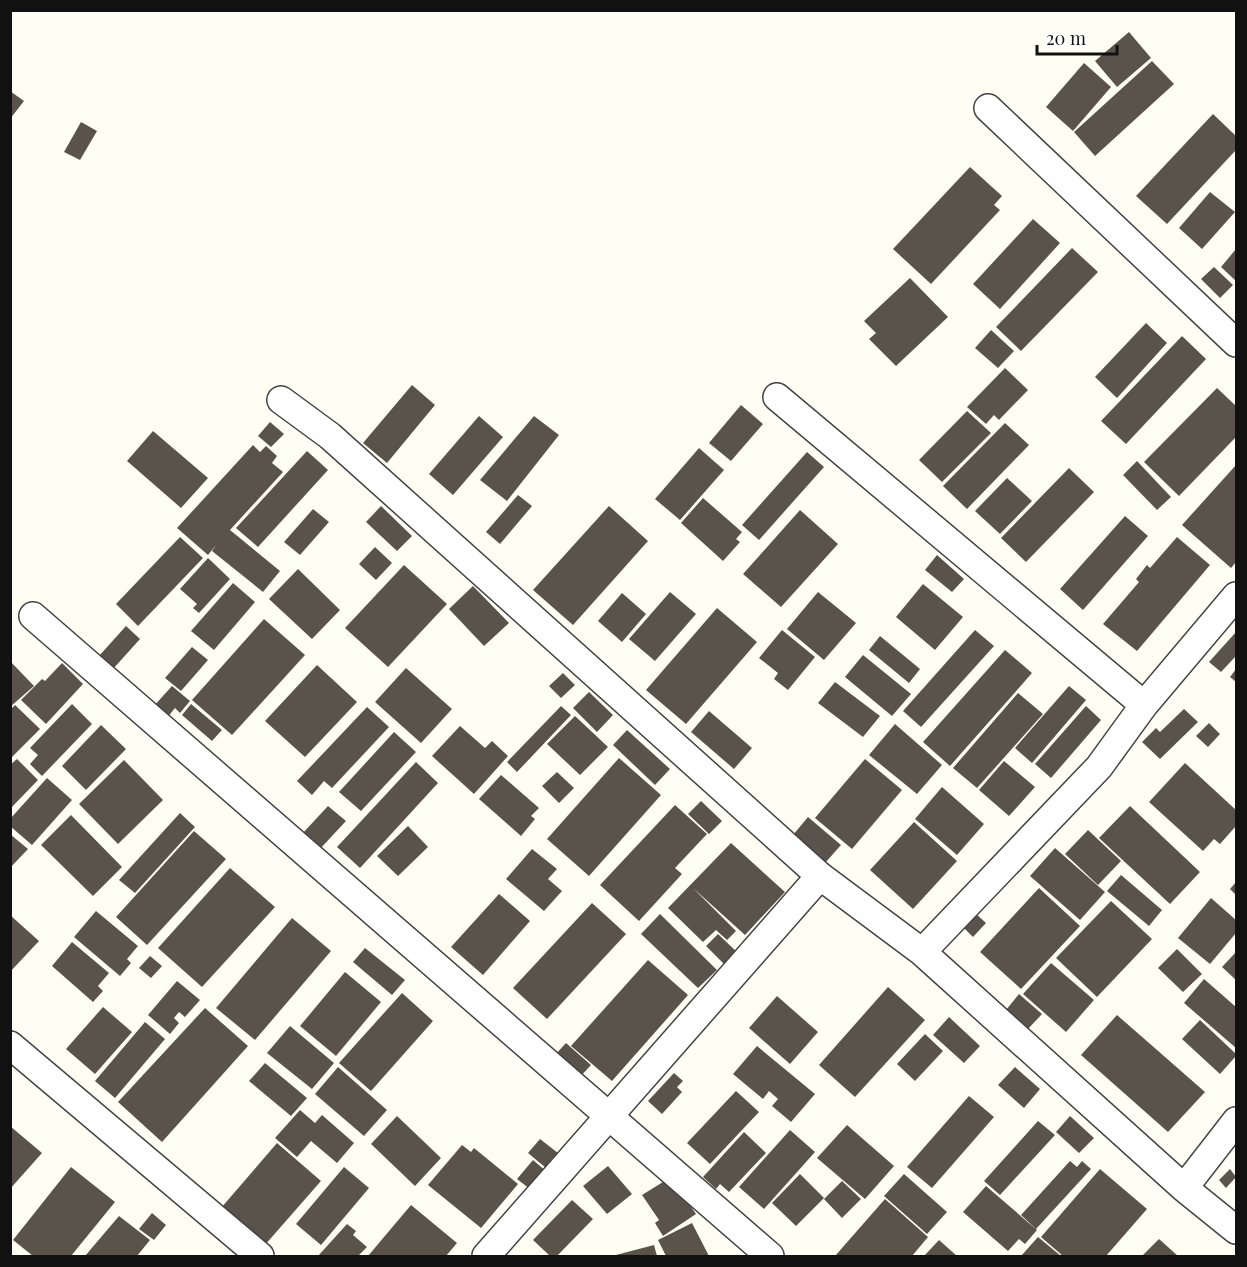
<svg xmlns="http://www.w3.org/2000/svg" width="1247" height="1267" font-family="'Playfair Display',serif">
<rect width="100%" height="100%" fill="#fffef4"/>
<!-- building -->
<path fill="#5a534c" d="M1129,32L1151,58L1117,87L1095,61Z
M1152,61L1174,84L1095,156L1074,132Z
M1084,63L1111,87L1073,131L1046,107Z
M10,91L24,101L10,119Z
M1213,114L1236,136V150L1167,224L1136,196Z
M81,122L97,131L80,160L64,152Z
M970,167L1002,196L994,205L1000,210L931,284L893,249Z
M1210,192L1235,212L1202,249L1179,228Z
M1033,219L1060,243L1000,309L973,284Z
M1072,248L1098,272L1021,351L996,327Z
M1236,249V281L1221,267Z
M1214,267L1233,285L1220,298L1201,279Z
M910,278L948,317L896,366L869,339L876,333L864,321Z
M1146,323L1167,343L1117,398L1095,377Z
M991,330L1014,351L998,368L975,348Z
M1182,336L1206,359L1126,444L1101,421Z
M1005,368L1028,390L999,420L994,415L986,424L967,407Z
M412,385L435,405L387,463L363,443Z
M1217,388L1236,406V437L1179,496L1144,462Z
M741,405L763,424L731,461L709,443Z
M967,411L991,433L942,482L919,460Z
M479,416L503,437L453,495L429,474Z
M534,416L559,435L507,501L480,480Z
M270,422L284,434L271,447L258,436Z
M1005,423L1029,445L967,509L943,486Z
M153,431L208,478L181,508L127,461Z
M253,445L260,452L266,446L277,456L272,463L283,472L230,530L280,571L263,592L212,551L216,545L208,555L177,528Z
M699,448L724,470L680,520L655,499Z
M307,451L328,470L258,547L236,528Z
M807,452L824,467L759,540L742,525Z
M1137,461L1171,497L1157,510L1123,475Z
M1236,465V562L1231,568L1182,525Z
M1069,468L1094,492L1026,562L1001,538Z
M1007,478L1032,501L1000,534L975,511Z
M518,495L532,506L500,544L486,532Z
M703,498L742,532L736,539L740,542L723,561L681,523Z
M381,506L412,536L397,551L366,522Z
M609,506L648,541L573,625L533,590Z
M313,509L329,522L300,555L284,542Z
M800,510L838,544L781,607L743,574Z
M1125,516L1148,536L1083,610L1060,589Z
M180,537L203,558L138,626L116,604Z
M1177,537L1210,565L1137,651L1103,624L1139,582L1136,579L1147,565L1150,568Z
M375,547L392,563L376,580L359,564Z
M937,555L964,579L952,592L925,570Z
M208,558L230,579L199,613L193,608L197,604L180,589Z
M404,565L447,604L388,667L345,628Z
M298,569L340,610L312,639L269,599Z
M233,583L255,602L214,650L191,631Z
M923,584L963,617L935,650L896,617Z
M473,586L509,623L484,646L449,609Z
M670,592L696,614L655,661L629,639Z
M818,592L856,623L824,660L787,629Z
M622,593L646,614L622,642L598,621Z
M717,608L757,642L686,724L646,690Z
M264,619L305,655L232,735L192,700Z
M126,626L140,639L113,669L99,656Z
M782,630L815,657L788,690L774,679L778,673L759,658Z
M975,630L994,646L921,727L903,711Z
M1236,632V656L1221,672L1209,662Z
M880,636L920,669L909,683L869,650Z
M192,647L208,660L181,691L165,678Z
M1005,650L1032,673L950,766L923,742Z
M863,655L911,694L892,716L845,677Z
M10,661L34,686L10,707Z
M62,663L83,684L46,724L21,700L42,679L45,681Z
M317,665L357,702L305,757L265,721Z
M406,668L452,709L421,743L375,702Z
M1236,669V682L1230,677Z
M563,673L575,685L561,698L549,686Z
M835,682L880,716L863,737L818,703Z
M172,686L190,701L180,713L175,708L167,718L153,707Z
M1069,686L1086,700L1032,763L1015,748Z
M589,692L613,715L597,732L573,708Z
M1018,693L1043,714L977,788L953,768Z
M72,704L92,724L42,776L30,764L38,755L30,748Z
M191,704L222,730L212,741L182,715Z
M15,705L40,729L10,759V710Z
M561,706L571,715L517,772L507,762Z
M1086,706L1101,720L1051,778L1035,764Z
M367,707L389,727L332,788L324,781L312,795L297,781Z
M1184,709L1198,722L1160,759L1142,742L1156,728L1160,732Z
M709,711L752,748L734,769L691,732Z
M575,716L608,747L580,775L547,744Z
M1209,723L1220,734L1208,747L1196,736Z
M895,724L942,765L917,794L869,755Z
M101,725L126,749L86,790L62,766Z
M460,726L485,748L492,741L508,756L474,794L432,756Z
M627,730L670,769L655,785L613,745Z
M394,732L416,752L361,811L339,792Z
M619,758L661,795L589,876L547,839Z
M17,759L38,780L10,809V765Z
M865,759L902,790L852,849L815,818Z
M124,760L163,800L118,844L79,804Z
M1004,761L1035,787L1009,816L979,790Z
M416,762L438,783L360,868L337,847Z
M1185,763L1236,810V826L1220,844L1214,839L1203,851L1149,802Z
M557,772L574,788L559,803L542,786Z
M501,775L539,808L531,816L535,819L521,836L479,799Z
M47,778L72,800L32,845L10,826V819Z
M942,787L984,824L957,855L915,819Z
M701,801L722,821L709,834L688,814Z
M675,805L707,834L675,868L682,874L639,921L600,885Z
M328,806L346,821L319,850L302,834Z
M1130,806L1200,872L1170,904L1099,838Z
M180,813L195,827L135,893L119,880Z
M71,815L122,867L93,896L41,845Z
M808,817L841,845L825,863L793,835Z
M914,822L957,861L913,909L870,870Z
M408,826L428,847L398,876L377,856Z
M1088,830L1121,861L1098,885L1065,854Z
M194,831L226,859L147,945L116,917Z
M10,834L28,849L10,868Z
M731,843L785,892L745,935L693,888L736,931L727,940L716,930L703,942L668,908Z
M1055,848L1105,892L1080,920L1030,876Z
M532,849L557,869L548,879L562,891L544,911L506,879Z
M230,868L275,907L202,987L158,948Z
M1121,875L1162,910L1149,926L1107,891Z
M1236,882V895L1230,889Z
M1039,888L1080,926L1021,989L980,952Z
M499,894L530,921L483,975L451,947Z
M1211,898L1236,920V933L1210,964L1178,938Z
M1111,901L1152,939L1097,997L1056,958Z
M592,903L626,934L547,1019L513,988Z
M96,911L138,946L127,959L131,963L120,976L74,937Z
M975,913L986,923L973,937L963,927Z
M660,914L717,970L698,988L641,934Z
M10,915L39,941L10,972Z
M292,918L331,951L255,1040L216,1008Z
M718,934L739,954L727,967L706,946Z
M72,942L109,973L98,986L103,991L93,1002L52,966Z
M365,948L405,980L392,995L353,962Z
M1177,949L1202,974L1183,992L1158,968Z
M1236,952V980L1222,967Z
M150,956L162,966L151,978L139,968Z
M648,960L688,995L612,1081L571,1046Z
M1051,963L1094,1000L1066,1032L1023,994Z
M345,972L381,1002L336,1056L300,1026Z
M1204,979L1236,1007V1048L1184,1003Z
M177,981L200,1000L185,1017L179,1012L174,1018L179,1023L170,1034L148,1015Z
M888,987L925,1020L855,1097L819,1065Z
M402,993L433,1021L371,1091L339,1063Z
M1019,994L1042,1014L1028,1029L1006,1010Z
M777,996L818,1032L790,1064L749,1028Z
M103,1007L132,1032L95,1074L66,1049Z
M205,1008L248,1046L162,1142L118,1102Z
M1117,1015L1205,1092L1168,1132L1081,1055Z
M949,1017L980,1046L964,1063L933,1035Z
M1200,1020L1236,1054V1056L1220,1074L1182,1039Z
M145,1022L165,1039L115,1098L95,1081Z
M290,1026L334,1063L312,1089L267,1053Z
M925,1034L943,1051L915,1081L897,1064Z
M566,1043L591,1065L579,1078L554,1056Z
M757,1046L815,1094L791,1122L772,1106L778,1099L769,1091L763,1099L733,1074Z
M265,1063L307,1098L291,1116L249,1081Z
M338,1067L387,1110L364,1136L315,1094Z
M1015,1067L1040,1089L1024,1108L998,1085Z
M674,1073L683,1081L677,1087L682,1092L662,1114L648,1101Z
M736,1091L759,1112L710,1164L687,1143Z
M969,1096L994,1117L932,1188L907,1167Z
M300,1110L315,1123L322,1115L354,1143L337,1163L311,1141L297,1157L275,1138Z
M397,1116L441,1158L415,1186L371,1144Z
M1070,1116L1094,1138L1079,1153L1056,1132Z
M1038,1121L1055,1135L1000,1195L984,1181Z
M847,1125L894,1166L865,1199L817,1158Z
M10,1126L42,1153L10,1189Z
M790,1130L815,1152L764,1209L739,1187Z
M744,1132L766,1153L729,1192L720,1184L716,1189L703,1177Z
M540,1139L558,1153L546,1168L528,1153Z
M277,1143L321,1181L264,1246L221,1208Z
M462,1145L471,1152L474,1148L518,1184L481,1228L428,1185Z
M533,1160L546,1171L530,1189L517,1179Z
M1070,1161L1077,1167L1082,1161L1091,1169L1036,1229L1021,1215Z
M608,1166L632,1194L607,1214L583,1186Z
M71,1167L115,1202L71,1256H33L13,1240Z
M344,1167L369,1188L321,1245L296,1224Z
M1100,1169L1147,1209L1106,1256H1063L1041,1237Z
M1230,1169L1236,1177L1226,1188L1219,1180Z
M800,1174L824,1198L796,1226L772,1203Z
M904,1174L947,1212L927,1234L884,1196Z
M671,1177L696,1214L663,1236L655,1223L659,1220L642,1195Z
M842,1181L861,1199L842,1218L824,1199Z
M986,1186L1037,1230L1025,1244L1019,1239L1008,1251L963,1212Z
M885,1199L928,1237L912,1256H835Z
M572,1200L593,1219L557,1256H550L533,1240Z
M411,1205L457,1243L446,1256H368Z
M152,1213L166,1225L154,1240L139,1229Z
M119,1216L150,1240L137,1256H85Z
M692,1223L709,1256H666L658,1240Z
M347,1224L356,1231L353,1235L367,1247L358,1256H318Z
M1038,1237L1061,1256H1021Z
M1159,1239L1178,1256H1142Z
M939,1240L957,1256H924Z
M654,1245L657,1256H612Z"/>
<g fill="none" stroke-linecap="round" stroke-linejoin="round">
<!-- minor casing -->
<g stroke="#444" stroke-width="30">
<path id="minor" d="M988,108L1236,343
M777,397L1144,705
M281,400L330,436L820,876
M33,616L770,1256
M922,952L1099,767L1144,705L1236,596
M10,1045L260,1256
M1184,1188L1236,1121
M486,1256L820,876L922,952L1184,1188L1236,1230"/>
</g>
<!-- minor -->
<use href="#minor" stroke="#fff" stroke-width="27"/>
</g>
<!-- border -->
<rect width="1247" height="1267" fill="none" stroke="#111111" stroke-width="24"/>
<!-- scale -->
<path d="M1037 45v9h80v-9" fill="none" stroke="#111111" stroke-width="3"/>
<text x="1046" y="45" font-size="18" fill="#111111" stroke="#ffffff" stroke-width="4.5" paint-order="stroke">20 m</text>
</svg>
